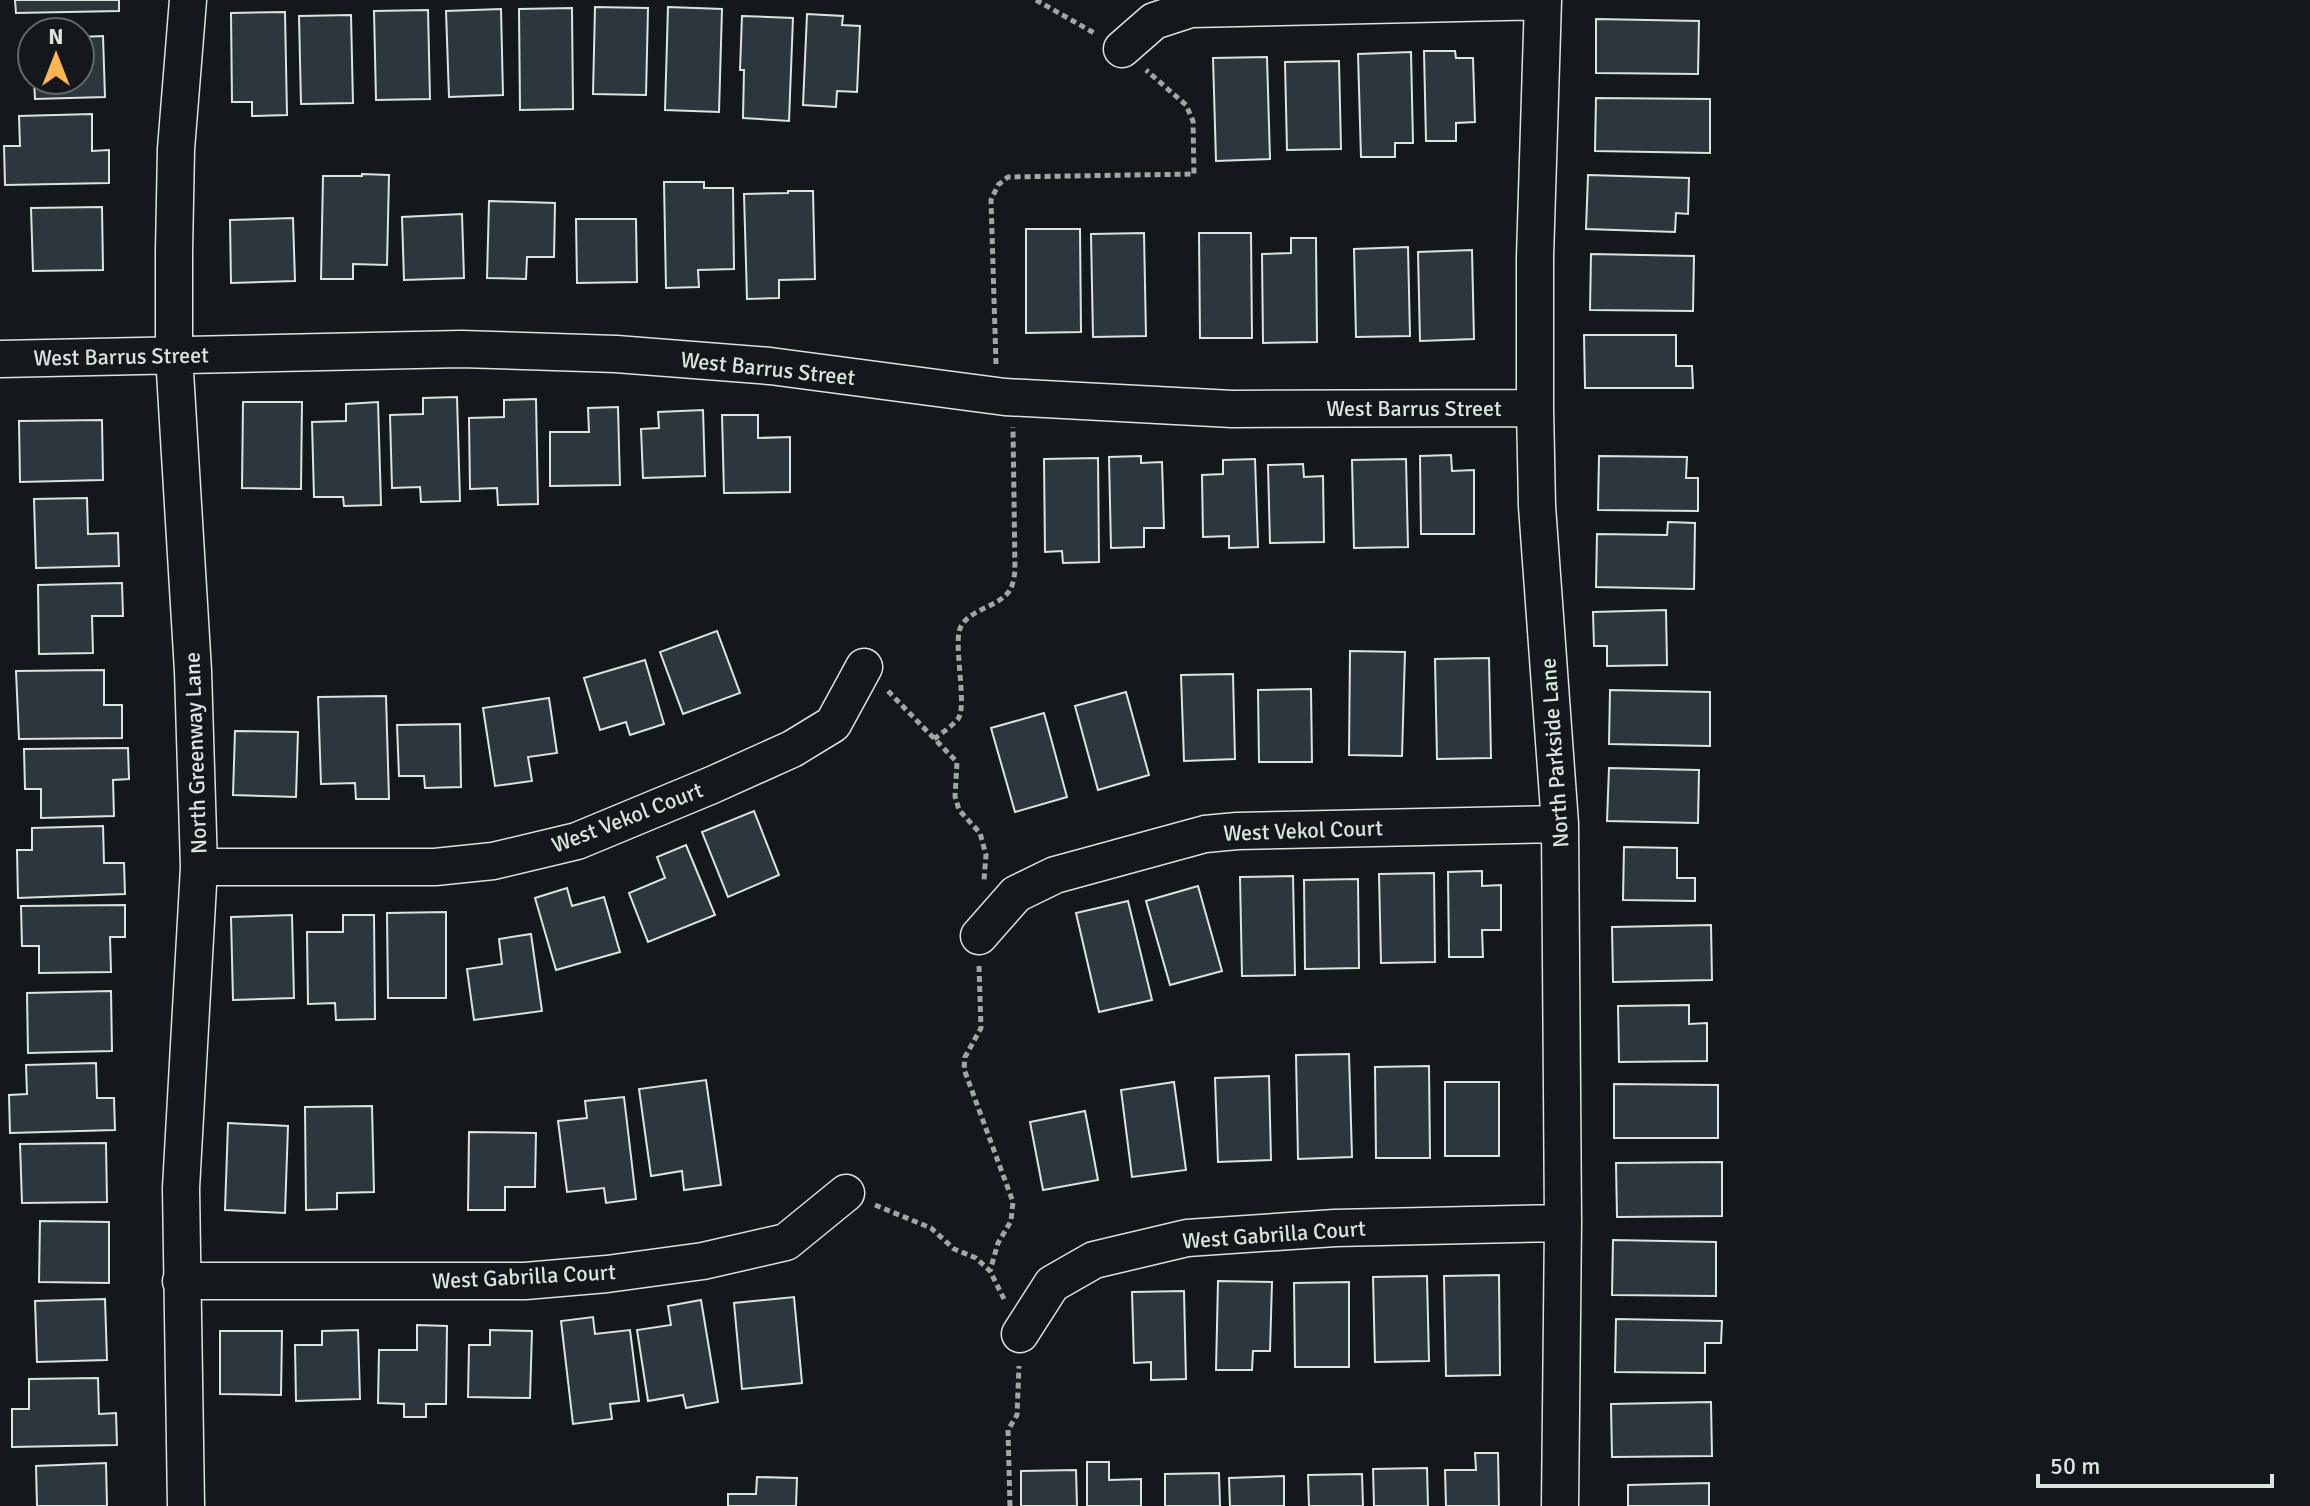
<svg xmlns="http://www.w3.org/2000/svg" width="2310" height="1506" font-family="Signika,sans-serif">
<rect width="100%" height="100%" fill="#14181c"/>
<!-- building -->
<path fill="#2c363c" stroke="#d8e6dc" stroke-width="2" d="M15,0H119V11L16,13Z
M595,7L648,8L646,95L593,94Z
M668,7L722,9L719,112L665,110Z
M572,8L573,109L520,110L519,9Z
M501,9L503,95L449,97L446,11Z
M428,10L430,99L376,100L374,11Z
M285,12L287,115L252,116V102H232L231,13Z
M807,14L843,16L842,25L860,26L857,92L837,91L836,107L803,105Z
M351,15L353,103L301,104L299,16Z
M742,16L793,18L789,121L743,118L744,70H740Z
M1596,19L1699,21L1698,74L1596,73Z
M103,36L105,97L35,99L34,80H80V37Z
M1424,51H1455L1456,58H1473L1475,122L1456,123V141H1426Z
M1411,52L1413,143H1395V157H1361L1358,54Z
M1267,57L1270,159L1216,161L1213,58Z
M1339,61L1341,149L1287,150L1285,62Z
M1596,98L1710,99V153L1595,151Z
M92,114V151L109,150V183L5,185L4,146H20L19,116Z
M362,174L389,175L387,265L353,264V279H321L323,176H362Z
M1588,175L1689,178L1688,214L1676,213L1675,232L1586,229Z
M664,182H704V188H733L734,269L698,270L699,287L666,288Z
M788,191H813L815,279L779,280V298L747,299L744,194L788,193Z
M489,201L555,203L554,257H527L526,279L487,278Z
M102,207L103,270L33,271L31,208Z
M462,214L464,278L404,280L402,217Z
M293,218L295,281L231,283L230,220Z
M576,219H636L637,282L577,283Z
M1026,229H1080L1081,332L1026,333Z
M1144,233L1146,336L1093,337L1091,234Z
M1199,233H1251L1252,338H1200Z
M1291,238H1316L1317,342L1263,343L1262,254L1291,253Z
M1408,247L1410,336L1356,337L1354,249Z
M1472,250L1474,339L1420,341L1418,252Z
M1591,254L1694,256L1693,311L1590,310Z
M1584,335H1676V366H1692L1693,388H1585Z
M457,397L460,501L421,502L420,487L392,488L390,415L423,414V398Z
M536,399L538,504L498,505L497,488L470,489L469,418L504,417V400Z
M243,402H302L301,489L242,488Z
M378,402L381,505L344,506L343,497H314L312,422L346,421V404Z
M618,407L620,485L550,486V432H589L588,408Z
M703,410L705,476L643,478L641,429L659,428L658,412Z
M722,415H758V438L790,437V492L724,493Z
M102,420L103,480L20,482L19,421Z
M1451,455L1452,471L1474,470V534H1421L1420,456Z
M1141,456V463L1162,462L1164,528H1144V547L1111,548L1109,457Z
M1599,456L1687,457L1686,478H1698V511L1598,510Z
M1098,458L1099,562L1063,563L1062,551L1045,552L1044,459Z
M1255,459L1258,547L1229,548V536L1203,537L1202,475L1223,474V460Z
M1406,459L1408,547L1354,548L1352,460Z
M1303,464L1304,477L1323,476L1324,542L1270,543L1268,465Z
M87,498L88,534L118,533L119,566L36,568L34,499Z
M1668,522L1695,523L1694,589L1596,587L1597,534L1667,535Z
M122,583L123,616H92L93,653L39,654L38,585Z
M1666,610L1667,665L1607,666V646H1594L1593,612Z
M717,631L740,693L683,714L660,652Z
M1350,651L1405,652L1402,756L1349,755Z
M1489,658L1491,758L1437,759L1435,659Z
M645,660L664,724L630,735L626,722L600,730L584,678Z
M104,670V705H122V738L19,739L16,671Z
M1233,674L1235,759L1184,761L1181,675Z
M1311,689L1312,762H1259L1258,690Z
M1610,690L1710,692V746L1609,744Z
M1126,692L1149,775L1098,790L1075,706Z
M386,696L389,799H356L355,783L321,784L318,697Z
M549,698L557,753L528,757L532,781L495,786L483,708Z
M1044,713L1067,797L1015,812L991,728Z
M460,724L461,787L425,788L424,776H399L397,725Z
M235,731L298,732L296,797L233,795Z
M128,748L129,779L113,780L114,816L41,818V789H25L24,749Z
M1609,768L1699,770L1698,823L1607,821Z
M754,811L779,875L728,897L702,832Z
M103,826L104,863H124L125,894L18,898L17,850H32V828Z
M686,845L715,915L648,942L629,893L665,878L657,857Z
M1624,847L1677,848V878H1695V901L1623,900Z
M1482,871V886L1501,885V930H1482L1483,957H1449L1448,872Z
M1434,873L1435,962L1381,963L1379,874Z
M1293,876L1295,975L1242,976L1240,877Z
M1358,879L1359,968L1305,969L1304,880Z
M1198,886L1222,971L1170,985L1146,901Z
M567,888L572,906L604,897L620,952L556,970L535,898Z
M1128,901L1152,1000L1099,1012L1076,913Z
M125,905V937H110L111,972L39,973V946H22L21,906Z
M446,912V998H388L387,913Z
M292,915L294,998L233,1000L231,917Z
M343,915H374L375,1019L336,1020L335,1003L308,1004L307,932H343Z
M1711,925L1712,980L1613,982L1612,927Z
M531,934L542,1011L474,1020L467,969L502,964L499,939Z
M111,991L112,1051L28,1053L27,993Z
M1689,1005V1024L1707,1023V1061L1619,1062L1618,1006Z
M1349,1054L1352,1157L1298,1159L1296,1055Z
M96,1063L97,1098H114L115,1130L10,1133L9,1095L27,1094L26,1065Z
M1429,1066L1430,1158H1376L1375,1067Z
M1269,1076L1271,1160L1218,1162L1215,1078Z
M706,1080L721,1185L684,1190L682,1171L651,1176L639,1089Z
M1174,1082L1186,1170L1132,1177L1121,1090Z
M1445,1082H1499V1156H1445Z
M1614,1084L1718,1085V1138H1614Z
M624,1097L636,1199L606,1203L604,1188L567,1192L558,1121L587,1118L585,1101Z
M372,1106L374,1192L337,1193V1209L306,1210L305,1107Z
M1085,1111L1098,1180L1043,1190L1030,1122Z
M228,1123L288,1126L285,1213L225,1210Z
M469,1132L536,1133L535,1187H505V1210H468Z
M106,1143L107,1202L22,1203L20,1144Z
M1722,1162V1216L1617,1217L1616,1163Z
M40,1221L109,1222V1283L39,1282Z
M1613,1240L1716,1242V1296L1612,1295Z
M1499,1275L1500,1375L1446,1376L1444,1276Z
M1427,1276L1429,1361L1375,1362L1373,1277Z
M1218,1281L1272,1282L1270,1351H1253L1252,1370H1216Z
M1349,1282V1367H1295L1294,1283Z
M1184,1291L1186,1379L1151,1380V1362L1134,1363L1132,1292Z
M794,1297L802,1383L742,1389L734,1303Z
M105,1299L107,1360L37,1362L35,1301Z
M701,1300L718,1402L686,1408L683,1395L648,1401L637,1330L671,1325L668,1306Z
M593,1317L595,1334L630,1330L639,1401L610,1404L612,1419L573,1424L561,1321Z
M1616,1319L1722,1321L1721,1343H1705V1373L1615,1372Z
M417,1325L447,1326L446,1404H426V1417H404V1404L378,1403L379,1350H417Z
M358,1330L360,1399L296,1401L295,1345H322V1331Z
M490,1330L532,1331L530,1398L468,1397L469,1345H490Z
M220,1331H282L281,1395L220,1394Z
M98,1378L99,1414L116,1413L117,1445L12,1447V1409H29V1379Z
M1711,1402L1712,1456L1612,1457L1611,1404Z
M1475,1453H1498L1499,1506H1446L1445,1470H1476Z
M1087,1462H1109V1480L1141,1479V1506H1087Z
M106,1463L107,1506H37L36,1466Z
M1427,1468L1428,1506H1374L1373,1469Z
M1076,1470L1077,1506H1021V1471Z
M1219,1473L1220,1506H1165V1474Z
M1362,1474L1363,1506H1309L1308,1475Z
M1284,1476V1506H1230L1229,1478Z
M757,1477L797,1478L796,1506H728V1494H756Z
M1709,1483V1506H1628V1485Z"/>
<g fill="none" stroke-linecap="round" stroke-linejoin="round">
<!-- minor casing -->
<g stroke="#d8e6dc" stroke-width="39">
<path id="minor" d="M1543,0L1535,257V408L1537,506L1560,824L1563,1223L1560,1506
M1122,49L1154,21L1191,9L1543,1
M0,359L461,349L616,354L770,366L1005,397L1232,409L1535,408
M199,867H435L493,861L577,841L712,785L792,749L833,724L864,667
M979,936L1016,894L1055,875L1205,834L1237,831L1560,824
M181,1281H525L607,1274L703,1261L786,1242L846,1193
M1020,1334L1052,1284L1094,1260L1187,1238L1335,1228L1563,1223
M186,1506L181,1188L199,867L193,671L174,355V251L176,149L188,0"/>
</g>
<!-- path -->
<path stroke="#9da8a2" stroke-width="5" stroke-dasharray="6 4" stroke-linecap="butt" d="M1036,0L1096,34
M996,364L991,200L998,185L1008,177L1194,174L1193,121L1186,105L1146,70
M888,691L957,762L955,796L959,810L980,833L986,855L984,880
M934,739C942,733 952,726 958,719C967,707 955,652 959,632C963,610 999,608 1010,590C1013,585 1014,577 1015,571L1013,427
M979,966L981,1028L965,1057L964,1069L1013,1202L1011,1221L998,1243L990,1271
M875,1205L931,1228L954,1249L976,1258L990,1271L1004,1299
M1010,1506L1008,1430L1017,1415L1019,1366"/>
<!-- minor -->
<use href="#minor" stroke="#14181c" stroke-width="36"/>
</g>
<g text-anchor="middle" stroke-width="6" stroke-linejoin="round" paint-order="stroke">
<!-- street labels -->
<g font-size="22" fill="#d8e6dc" stroke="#14181c">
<text transform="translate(121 356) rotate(-1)" y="8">West Barrus Street</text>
<text transform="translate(768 368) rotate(6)" y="8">West Barrus Street</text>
<text x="1414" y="416">West Barrus Street</text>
<text transform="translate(195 753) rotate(-92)" y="8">North Greenway Lane</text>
<text transform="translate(1554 753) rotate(-94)" y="8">North Parkside Lane</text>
<text transform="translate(627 817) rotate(-21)" y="8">West Vekol Court</text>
<text transform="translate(1303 830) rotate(-2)" y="8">West Vekol Court</text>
<text transform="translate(1274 1234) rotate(-4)" y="8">West Gabrilla Court</text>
<text transform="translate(524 1276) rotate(-3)" y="8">West Gabrilla Court</text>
</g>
</g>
<!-- north arrow -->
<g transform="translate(56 56)"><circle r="38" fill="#14181c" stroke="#626a69" stroke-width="2"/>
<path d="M0-6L14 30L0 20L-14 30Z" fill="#ffb74d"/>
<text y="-12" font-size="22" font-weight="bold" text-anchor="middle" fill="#d8e6dc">N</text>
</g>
<!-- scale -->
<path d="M2038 1474v12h234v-12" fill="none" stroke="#d8e6dc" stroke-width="4"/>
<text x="2050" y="1474" font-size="24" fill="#d8e6dc" stroke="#14181c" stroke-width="6" paint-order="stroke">50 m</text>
</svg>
